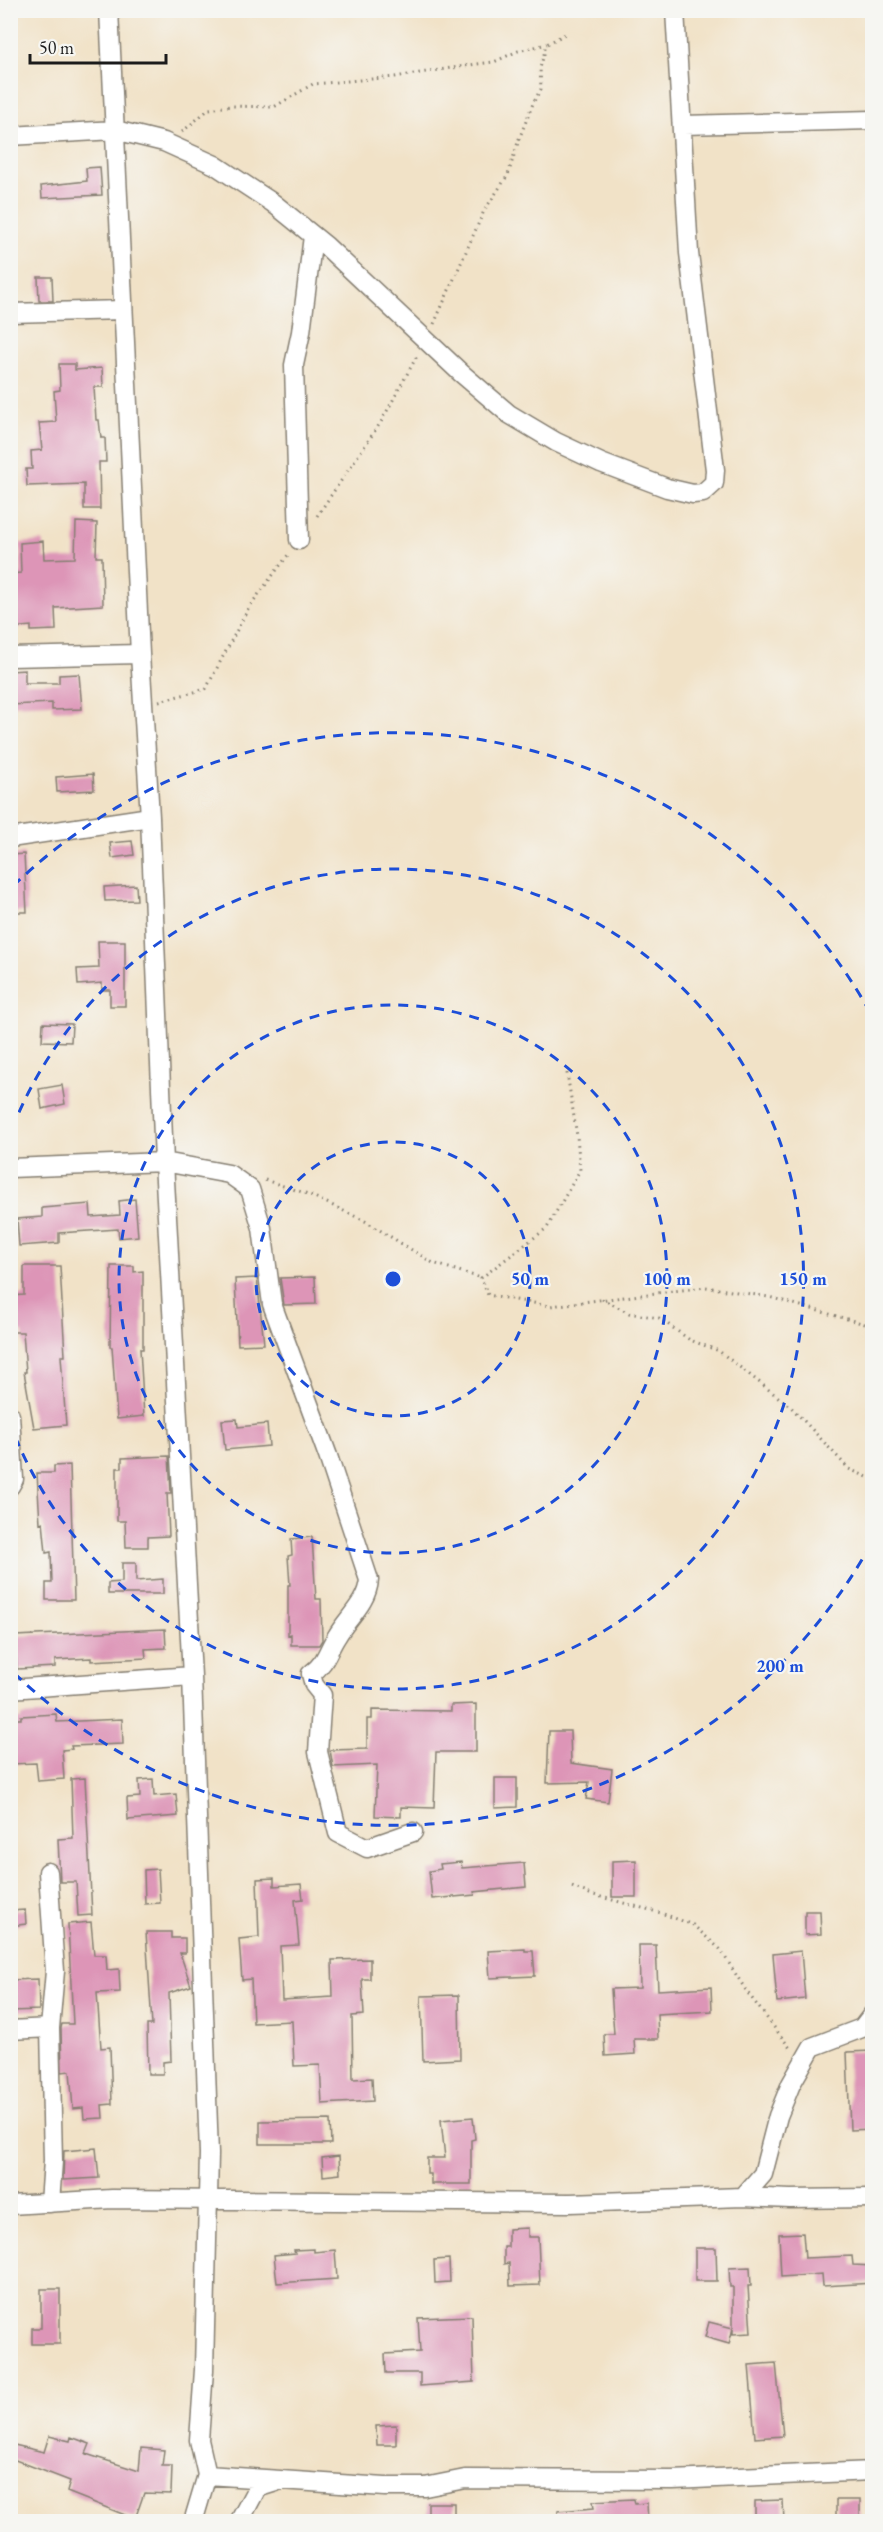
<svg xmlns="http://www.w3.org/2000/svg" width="883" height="2532" font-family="'EB Garamond',serif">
<rect width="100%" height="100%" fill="#f6f6f2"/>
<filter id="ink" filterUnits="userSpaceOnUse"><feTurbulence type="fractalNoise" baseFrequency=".0167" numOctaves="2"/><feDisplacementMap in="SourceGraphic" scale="12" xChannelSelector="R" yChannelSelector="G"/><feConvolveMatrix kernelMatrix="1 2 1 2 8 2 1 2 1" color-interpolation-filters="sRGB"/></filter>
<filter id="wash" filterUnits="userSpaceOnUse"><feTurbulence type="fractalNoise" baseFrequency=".008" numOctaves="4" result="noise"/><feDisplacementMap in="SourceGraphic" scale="24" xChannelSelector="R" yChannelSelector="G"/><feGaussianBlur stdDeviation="1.35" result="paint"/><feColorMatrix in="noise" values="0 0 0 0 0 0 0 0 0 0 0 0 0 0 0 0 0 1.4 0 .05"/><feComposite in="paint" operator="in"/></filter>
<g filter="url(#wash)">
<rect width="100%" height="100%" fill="#f1e2c7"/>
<g id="blocks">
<!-- building -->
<path fill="#dd95b7" d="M100,167L102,195L42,198L41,186L87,181L86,168Z
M38,277H52L53,301H39Z
M59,364H75V370L102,368L103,387H94L96,420H99L101,438H105L106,462H99L100,509H84V484L27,486L26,469H32L31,451L42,450L39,423L56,422L54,391L60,390Z
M76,522L97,523L96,557H102L103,605L55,608L56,630L31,631V626L10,628V574L21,573L20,543L43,541L44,559L75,558Z
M25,670V683H59V675L79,674L82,709L52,710V703L10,705V671Z
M93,774L94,790L57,792L56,777Z
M132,841L134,855L112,858L110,843Z
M24,854L27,912H13L10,855Z
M136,885L137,900L105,901L104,887Z
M98,941H125V1006H110V990H102V983L78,985L77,969L99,968Z
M43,1023L72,1024L71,1042L42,1041Z
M62,1085L65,1104L42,1109L39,1089Z
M135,1199L138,1236L119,1238L118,1229L59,1233V1243L19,1246L17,1219L42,1217V1208L90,1204L91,1217L120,1215L119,1201Z
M24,1266H60L65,1356H61L66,1425L34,1428L24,1372H26L23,1332H10V1296L24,1295Z
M111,1266H134V1272L143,1271V1349H140L144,1416L117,1419L112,1347H110Z
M315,1277L316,1304L284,1305L280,1278Z
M257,1278L264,1344L238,1345L235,1279Z
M237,1419L238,1427L267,1424L269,1446L225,1450L222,1420Z
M169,1456L171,1493H167L169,1536L148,1537V1547H126L125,1521H117V1468H122V1458Z
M70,1465L74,1600H46V1583H52L51,1552L46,1553L43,1522L40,1523L37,1473H54V1466Z
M312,1537L316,1599H321L322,1640L319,1645H291V1634L288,1635V1585H290L288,1556L292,1555L291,1539Z
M122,1563H136V1581L163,1579V1594H108V1583L122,1582Z
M165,1629L166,1648L145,1649L146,1658L91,1661V1658L55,1660V1667L17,1669L15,1636Z
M476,1704V1752H436L434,1808L401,1807V1817L375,1816L377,1765L333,1767L330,1750L367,1749V1719H372V1710L451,1711V1705Z
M56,1714L57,1722L122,1719L123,1744L71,1746L72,1749L62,1750L64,1779L38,1781L36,1763L10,1764V1719H21V1716Z
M549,1731H570L571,1763L612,1769L608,1802L586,1799L589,1782L547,1783Z
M85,1778L92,1915L78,1916L76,1882H60L58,1839L73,1838L71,1779Z
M495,1778H517V1807L495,1808Z
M153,1779L154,1796L176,1794L178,1816L128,1820L127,1798L140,1797L139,1780Z
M636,1860V1897H612V1861Z
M461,1862L462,1868L524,1863L526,1887L474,1892L475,1895L432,1899L429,1871L441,1869L440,1864Z
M158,1869L160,1903L145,1904L144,1870Z
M274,1878V1886L301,1884L303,1899L295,1900L299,1945L280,1946L282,2000L333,1997L332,1960L370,1959V1979H362L364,2015L352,2016L353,2079L372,2078L373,2101L322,2104L320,2065L294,2066L292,2021L253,2023L251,1979L242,1980L239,1939L259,1937L257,1879Z
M25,1910L26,1924L10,1926V1911Z
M805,1911H820L821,1934L805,1935Z
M91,1922L94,1955H106L107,1970L119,1969L120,1992L97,1993L101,2048L110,2047L112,2104L102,2105L103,2118L84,2119L83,2108L73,2109L70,2071L62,2072L61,2028L62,2024H73L68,1924Z
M146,1932H171V1938H185V1953H180L191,1986L169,1993L171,2061L163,2062V2074H148L147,2025H152Z
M639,1945H656L658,1990L711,1987L712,2011L657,2014L658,2039H634L635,2054L605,2056L604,2034H614L611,1989L640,1988Z
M525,1949V1951H533L535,1976L490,1978L488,1951Z
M801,1951L805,1999L777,2002L773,1954Z
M38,1979L39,2010L10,2011V1980Z
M459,1995L460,2059L423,2061L421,1996Z
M873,2051V2129L850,2130L847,2052Z
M473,2117L475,2139L471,2140V2184H431V2174H427V2158H445L441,2120Z
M330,2120L331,2144H260V2121Z
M96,2148L99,2178L63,2180L64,2151Z
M339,2156L340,2174L323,2176L322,2158Z
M528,2228V2237H538L540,2285L510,2286L509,2263L504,2264V2247H508V2229Z
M803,2233L805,2258L852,2256L853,2265L873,2266V2283L823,2286L822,2274L781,2277L779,2234Z
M695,2248H716L717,2281H695Z
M314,2249V2252L335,2250L337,2279L277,2283L274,2255L295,2253L294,2250Z
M449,2259L450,2282L435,2283L434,2260Z
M750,2267L751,2286H748L751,2333L733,2334V2287H730L729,2268Z
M41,2289H60V2344H32V2328H41Z
M472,2316L474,2382L420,2386V2373H386L385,2354L420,2352L418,2318Z
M709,2322L733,2328L729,2344L705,2337Z
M776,2363L783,2436L755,2438L749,2365Z
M396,2425V2445H377L376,2426Z
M49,2436L70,2441L71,2437L90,2444L86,2454L139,2471L141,2448L164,2450L162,2466H172L171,2494L144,2493L135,2519L67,2492L70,2481L10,2458V2444L44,2452Z
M634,2499L635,2504L647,2503L648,2522H558V2511L594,2508L593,2501Z
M783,2500L784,2522H755V2501Z
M836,2500H860V2522H836Z
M428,2503H454V2522H428Z"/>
</g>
</g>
<g filter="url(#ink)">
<use href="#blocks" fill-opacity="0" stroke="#867f72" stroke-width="1.5"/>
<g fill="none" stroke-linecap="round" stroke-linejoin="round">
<!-- minor casing -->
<g stroke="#867f72" stroke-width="21">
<path id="minor" d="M109,10L140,654L150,817L164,1162L192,1676L209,2154L204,2370L199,2440L207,2475L193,2522
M683,125L872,120
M10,136L115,130L164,142L215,165L273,203L326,246L461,373L509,414L556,442L601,463L667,488L693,494L703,493L714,483L715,470L689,253L675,10
M10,313L123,310
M299,540L294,365L301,332L313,236
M10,657L140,654
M10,838L150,817
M10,1168L164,1162L229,1174L250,1189L262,1228L272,1304L328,1456L369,1580C367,1603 348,1617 337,1636C327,1651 327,1662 311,1674L314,1685L322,1695L318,1752L338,1833L367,1848L413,1832
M10,1415L14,1479L10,1486
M10,1689L192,1676
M48,1872L55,1971L50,2028L53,2161L50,2203
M10,2030L50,2028
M743,2197L763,2174L778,2116L791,2084L812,2047L862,2028L872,2015
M10,2205L112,2199L570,2203L743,2197L790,2199L872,2198
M207,2475L385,2487H425L465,2479L673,2480L872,2471
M239,2522L257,2488L276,2482"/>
</g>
<!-- path -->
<path stroke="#867f72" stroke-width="3" stroke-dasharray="1.5 4.5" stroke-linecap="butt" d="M182,132L209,109L230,106L274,107L313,84L395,77L477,64L494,62L518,51L547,44
M434,324L484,211L508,175L519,139L534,101L541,89L540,68L547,44L567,33
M317,516L381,422L417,356
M159,701L206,689L249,607L288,555
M567,1073L577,1136L580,1170L547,1228L481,1278L488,1295L550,1306L706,1287L769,1297L872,1326
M265,1180L308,1194L365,1221L433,1263L481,1278
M602,1299L629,1313L659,1318L690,1340L719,1351L791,1407L849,1469L872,1479
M572,1887L590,1894L661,1913L693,1925L720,1949L747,1992L790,2048"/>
<!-- minor -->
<use href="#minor" stroke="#fff" stroke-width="18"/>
</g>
</g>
<!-- distance rings -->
<g fill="none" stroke="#1d4ed8" stroke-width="3" stroke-dasharray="10 8">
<circle cx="393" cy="1279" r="137"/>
<circle cx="393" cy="1279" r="274"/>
<path d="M12 1129A410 410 0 1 1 12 1429"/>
<path d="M871 1544A547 547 0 0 1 13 1672M13 886A547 547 0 0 1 871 1014"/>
</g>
<circle cx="393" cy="1279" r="9" fill="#1d4ed8" stroke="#f6f6f2" stroke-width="3"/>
<g font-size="18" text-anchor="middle" font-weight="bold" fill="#1d4ed8" stroke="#f6f6f2" stroke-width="4.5" stroke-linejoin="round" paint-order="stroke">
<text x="530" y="1285">50 m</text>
<text x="667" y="1285">100 m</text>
<text x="803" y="1285">150 m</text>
<text x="780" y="1672">200 m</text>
</g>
<!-- margin -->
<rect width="883" height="2532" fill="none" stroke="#f6f6f2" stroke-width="36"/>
<!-- scale -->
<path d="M30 54v9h136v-9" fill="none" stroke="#1c1c1c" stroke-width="3"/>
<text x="39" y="54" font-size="18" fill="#1c1c1c" stroke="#f6f6f2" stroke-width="4.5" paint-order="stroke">50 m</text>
</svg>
